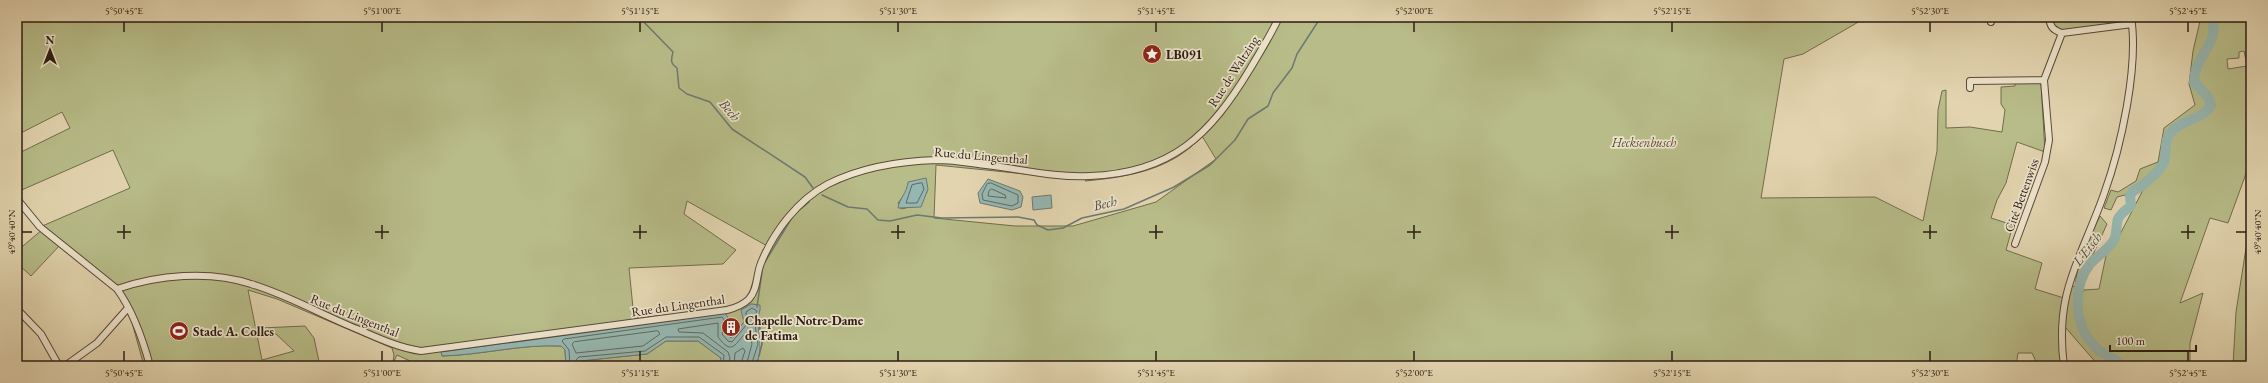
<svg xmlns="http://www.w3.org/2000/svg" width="2268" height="383" font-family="'EB Garamond',serif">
<rect width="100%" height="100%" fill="#e2d4af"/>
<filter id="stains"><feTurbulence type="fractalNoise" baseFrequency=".005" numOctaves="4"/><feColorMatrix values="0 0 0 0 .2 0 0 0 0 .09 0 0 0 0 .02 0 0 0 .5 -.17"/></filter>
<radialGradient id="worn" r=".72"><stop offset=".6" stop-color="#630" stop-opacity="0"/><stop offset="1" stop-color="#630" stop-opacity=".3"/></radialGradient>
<!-- green -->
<path fill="#b7bc88" stroke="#726c4e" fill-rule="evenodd" d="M21,17H1867L1803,54L1784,59L1761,198L1875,197L1923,221L1937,151L1938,110L1942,91L1946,90V128L1970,127L2002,132L2005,110L2001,104V87L2015,86V83H2041L2045,152L2017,142L2006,183L1997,200L1991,218L2013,225L2006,250L2042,263L2035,289L2064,298L2068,284L2075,287C2077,261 2089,239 2100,216L2107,224L2076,292L2082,294L2084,290L2099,289L2107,251L2115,244L2144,188L2132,189L2129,194L2117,197L2111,210L2104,208L2111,190L2118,192L2136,181L2140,169L2158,162L2164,128L2195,105L2189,84L2193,51L2201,17H2251V160L2228,223L2210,218L2180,303L2203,293L2190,343V366H2099L2065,327L2066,366H2038L2032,353H2018L2016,366H755L762,344L757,305L751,304L744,322L731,338L726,333L487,346L442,352V356C482,355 521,344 561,346L565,350L566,366H421L397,355L393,363L394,355L392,348L277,299L248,290L262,360L294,351L276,334L267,336L261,328L305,326L314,338L320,366H144L128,308L123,298L61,244L31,276L17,263V251L43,229L40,227L130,188L113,150L17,192V154L70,128L62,112L17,135V20ZM2244,51L2247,66L2228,69L2227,59L2239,58V52ZM1202,136L1216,159L1156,202L1073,226H1015L934,218L936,165L1055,177H1089L1085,181C1128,177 1172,170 1202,136ZM907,191L927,192C921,202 913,207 901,209L898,203ZM687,201L769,247L750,299C735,310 657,316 634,318L629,268L723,264L736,250L684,214Z
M2052,17H2126V20L2123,22L2062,30L2053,24Z
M2251,216V366H2233L2236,312Z
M666,341H698L721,358L719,366H579V361L647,354Z"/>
<!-- water -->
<path fill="#96b7b1" stroke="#6c7972" d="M926,178L928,189L921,207L898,208C899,199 907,193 908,182Z
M988,179L1020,191L1023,197L1021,207L1012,210L980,203L978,193Z
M1051,195L1052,208L1033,210L1032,197Z
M751,304L760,305C761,311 758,314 758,320C758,337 764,350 755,366H719L721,358L698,341H666L647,354L580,361L579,366H566L565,350L561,346C521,344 482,355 442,356L441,352L725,313L731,322L726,333L731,338L744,322L741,310Z"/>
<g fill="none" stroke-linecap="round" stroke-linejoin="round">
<!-- shore -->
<path stroke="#616962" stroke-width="1" d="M922,183L924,189L917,203H906L912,185Z
M991,183L1018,195V203L1012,206L983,200L982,194L987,184Z
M992,189L1005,195L1006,198L988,196L989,191Z
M658,331L660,334L643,346L576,353L572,344L574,342Z
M570,366L569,350L562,341L564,339L722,317L726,322L722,334L728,341L732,342L747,324L746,312L752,308L757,311L754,318L758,344L751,366
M576,366V360L579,357L645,351L666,337H699L724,355L723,366
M728,366L730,358L728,352L703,333L679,332L678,329L718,323V337C735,360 736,337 749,332L752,344L746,366
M734,366L735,353L743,348L745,351L740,366"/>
<!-- stream -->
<path stroke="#6c7972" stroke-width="1.5" d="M639,17L673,52C671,60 670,63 677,68L679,88L687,94L710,102L732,129L805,177L813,188
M822,195L848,207L867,209L878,220L890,221L917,215L942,218L1018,217L1034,220L1037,225L1048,230L1063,228L1082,218L1124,209L1174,187L1210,165L1235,140L1248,119L1268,106L1273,93L1292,68L1297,54L1321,17
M797,212L809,202
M765,262L793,216
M757,307L763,265
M758,317L762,344L759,356
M756,366L758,360"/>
<!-- river -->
<path stroke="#96b7b1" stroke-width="10" d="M2122,366C2115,357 2108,357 2100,351C2074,331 2071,289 2090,264C2097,256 2108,250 2114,240C2117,234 2116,225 2118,219C2120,214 2127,209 2131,206L2130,196L2133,191C2141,188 2161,170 2164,162C2167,154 2164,142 2169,135C2179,119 2203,121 2211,105L2208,97L2194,82C2194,55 2220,46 2212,17"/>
<!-- minor casing -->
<g stroke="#5a493a" stroke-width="8">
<path id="minor" d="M2049,17C2050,27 2053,30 2062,33
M1991,22L1992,17
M1970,88V81L2044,80
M17,199L40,227L117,289C133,311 143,340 150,366
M2015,244L2045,162L2049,140L2044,80L2062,33L2132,24
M117,289C157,275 210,270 251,284C288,295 322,315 357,329C378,338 399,348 421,351L727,310C735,308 743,305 749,299C758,289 756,275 761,263C774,231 798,200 828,184C860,168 901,161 937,160C953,160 970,163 986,165C1020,169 1056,178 1090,176C1172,173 1210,135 1250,69C1260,52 1271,35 1279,17
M17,309L41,334L59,366
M65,366L97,343L128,308
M2064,366C2054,292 2081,259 2104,194C2121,147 2139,66 2131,17"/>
</g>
<!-- minor -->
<use href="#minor" stroke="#ece3cb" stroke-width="6"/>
</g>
<!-- ticks -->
<path fill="none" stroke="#2c1b13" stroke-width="1.5" d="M124,22V32M382,22V32M640,22V32M898,22V32M1156,22V32M1414,22V32M1672,22V32M1930,22V32M2188,22V32M124,225V239M382,225V239M640,225V239M898,225V239M1156,225V239M1414,225V239M1672,225V239M1930,225V239M2188,225V239M22,232H32M117,232H131M375,232H389M633,232H647M891,232H905M1149,232H1163M1407,232H1421M1665,232H1679M1923,232H1937M2181,232H2195M2236,232H2246M124,351V361M382,351V361M640,351V361M898,351V361M1156,351V361M1414,351V361M1672,351V361M1930,351V361M2188,351V361"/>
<!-- icons -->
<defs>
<g id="sight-disc" transform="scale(1)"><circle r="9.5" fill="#8f2418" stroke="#ece3cb"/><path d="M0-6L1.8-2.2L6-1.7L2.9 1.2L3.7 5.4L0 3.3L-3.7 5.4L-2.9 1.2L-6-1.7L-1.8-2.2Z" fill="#fff"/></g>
<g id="building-disc" transform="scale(1)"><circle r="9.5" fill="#8f2418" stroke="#ece3cb"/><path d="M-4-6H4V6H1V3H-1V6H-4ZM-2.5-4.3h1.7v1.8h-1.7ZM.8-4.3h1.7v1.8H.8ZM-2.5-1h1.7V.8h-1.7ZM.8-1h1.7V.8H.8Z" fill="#fff"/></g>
<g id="stadium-disc" transform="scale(1)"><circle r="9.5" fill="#8f2418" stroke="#ece3cb"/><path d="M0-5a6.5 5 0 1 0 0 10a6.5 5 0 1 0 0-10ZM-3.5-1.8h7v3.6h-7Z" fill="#fff"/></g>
</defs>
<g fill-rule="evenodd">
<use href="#sight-disc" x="1152" y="54"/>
<use href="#building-disc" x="731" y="327"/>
<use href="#stadium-disc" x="179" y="331"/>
</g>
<g text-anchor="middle" stroke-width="3.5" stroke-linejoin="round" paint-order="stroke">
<!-- poi labels -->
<g font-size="13" font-weight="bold" fill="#2c1b13" stroke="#ece3cb" text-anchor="start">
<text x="1166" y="59">LB091</text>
<text x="745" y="325">Chapelle Notre-Dame<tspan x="745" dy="15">de Fatima</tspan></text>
<text x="193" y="336">Stade A. Colles</text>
</g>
<!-- street labels -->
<g font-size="13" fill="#2c1b13" stroke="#ece3cb">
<text transform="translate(1233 71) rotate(-57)" y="5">Rue de Waltzing</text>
<text transform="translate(981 155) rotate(5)" y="5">Rue du Lingenthal</text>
<text transform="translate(2021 195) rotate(-70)" y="5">Cité Bettenwiss</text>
<text transform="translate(678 305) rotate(-8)" y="5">Rue du Lingenthal</text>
<text transform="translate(355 315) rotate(22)" y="5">Rue du Lingenthal</text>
</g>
<!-- park labels -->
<g font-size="13" font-style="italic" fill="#564b36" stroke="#ece3cb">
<text x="1644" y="147">Hecksenbusch</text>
</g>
<!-- water labels -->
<g font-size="14" font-style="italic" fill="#4c4a42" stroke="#ece3cb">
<text transform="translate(730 110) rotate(49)" y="5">Bech</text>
<text transform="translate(1105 203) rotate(-14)" y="5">Bech</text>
<text transform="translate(2087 249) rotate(-52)" y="5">L'Eisch</text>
</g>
</g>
<!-- margin -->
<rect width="2268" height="383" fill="none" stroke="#e2d4af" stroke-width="44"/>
<!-- north arrow -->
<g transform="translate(50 50)" stroke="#ece3cb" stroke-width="3" paint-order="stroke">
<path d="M0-3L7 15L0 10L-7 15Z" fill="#2c1b13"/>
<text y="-6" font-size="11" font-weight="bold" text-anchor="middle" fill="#2c1b13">N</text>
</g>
<!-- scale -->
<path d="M2110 345v6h86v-6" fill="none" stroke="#2c1b13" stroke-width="2"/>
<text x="2116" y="345" font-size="12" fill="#2c1b13" stroke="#ece3cb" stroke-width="3" paint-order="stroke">100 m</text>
<rect x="22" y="22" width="2224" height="339" fill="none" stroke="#2c1b13" stroke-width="1.5"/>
<g font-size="10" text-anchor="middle" fill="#2c1b13">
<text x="124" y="14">5°50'45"E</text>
<text x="382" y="14">5°51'00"E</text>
<text x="640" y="14">5°51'15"E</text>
<text x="898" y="14">5°51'30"E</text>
<text x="1156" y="14">5°51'45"E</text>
<text x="1414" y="14">5°52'00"E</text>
<text x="1672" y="14">5°52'15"E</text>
<text x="1930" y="14">5°52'30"E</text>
<text x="2188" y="14">5°52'45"E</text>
<text transform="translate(11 232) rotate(-90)" y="4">49°40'40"N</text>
<text transform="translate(2257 232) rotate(-90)" y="4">49°40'40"N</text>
<text x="124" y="376">5°50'45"E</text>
<text x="382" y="376">5°51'00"E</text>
<text x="640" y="376">5°51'15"E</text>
<text x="898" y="376">5°51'30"E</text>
<text x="1156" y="376">5°51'45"E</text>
<text x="1414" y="376">5°52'00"E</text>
<text x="1672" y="376">5°52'15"E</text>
<text x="1930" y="376">5°52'30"E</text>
<text x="2188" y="376">5°52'45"E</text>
</g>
<rect width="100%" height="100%" filter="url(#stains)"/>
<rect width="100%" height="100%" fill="url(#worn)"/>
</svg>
